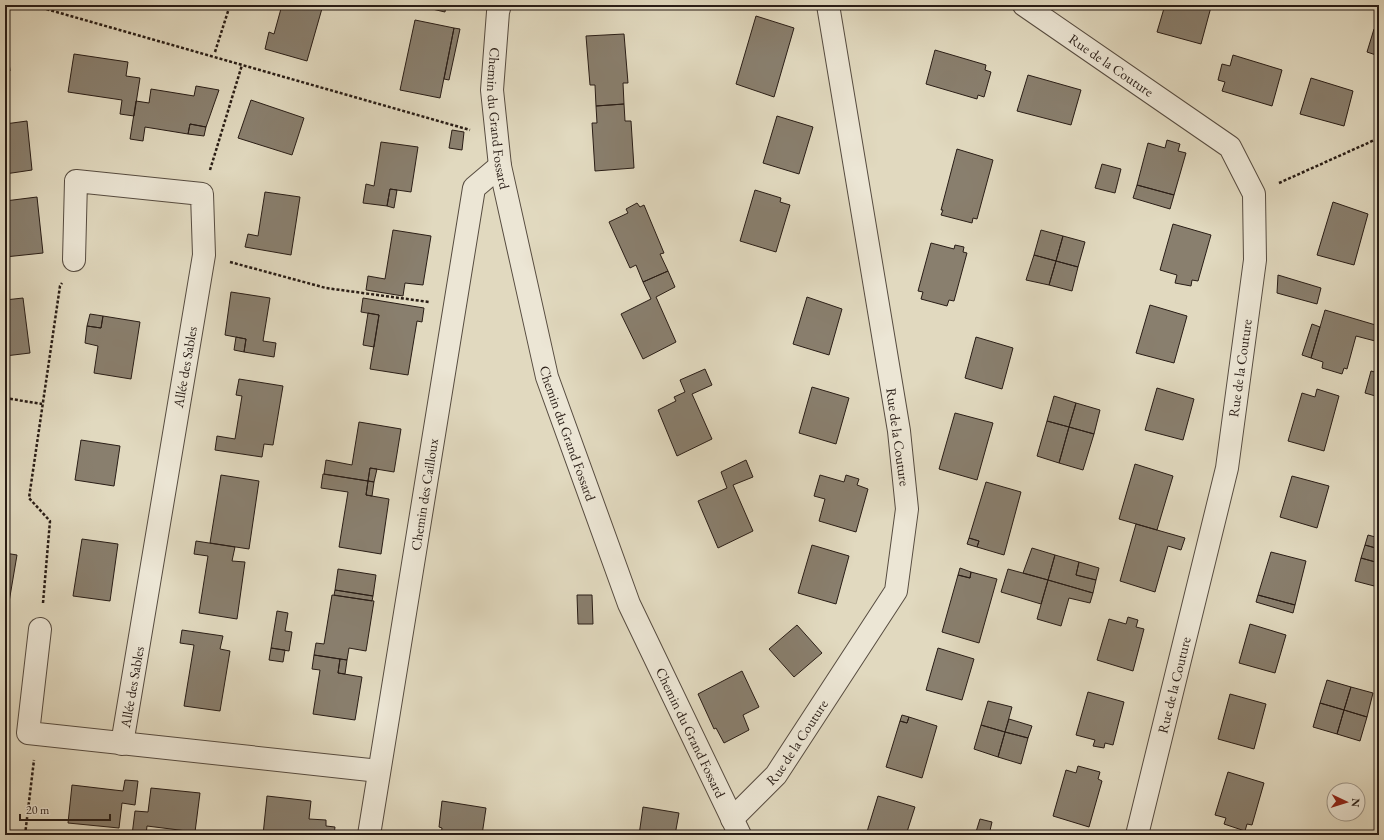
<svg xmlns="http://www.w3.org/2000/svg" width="1384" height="840" font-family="'EB Garamond',serif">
<rect width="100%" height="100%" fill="#e1d9bf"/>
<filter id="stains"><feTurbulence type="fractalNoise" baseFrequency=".005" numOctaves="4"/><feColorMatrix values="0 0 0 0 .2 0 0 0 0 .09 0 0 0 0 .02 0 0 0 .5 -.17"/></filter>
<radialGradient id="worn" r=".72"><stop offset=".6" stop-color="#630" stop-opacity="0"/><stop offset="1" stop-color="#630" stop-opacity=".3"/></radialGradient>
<!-- building -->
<path fill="#897f6e" stroke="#291d16" d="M282,5H323L307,61L265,49L269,32L274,34Z
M415,5H446L445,12Z
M1165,5H1203L1211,7L1201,44L1157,32Z
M756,16L794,28L774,97L736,84Z
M415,20L454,28L440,98L400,90Z
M5,26L10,71L5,72Z
M454,28L460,29L449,80L444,79Z
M1374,29L1379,31V56L1367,52Z
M624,34L628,83H623L624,104L596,106L595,85H590L586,36Z
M935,50L986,65L985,70L991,72L984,97L978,95L977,99L926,84Z
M74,54L128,62L126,76L140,78L134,116L120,114L122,100L68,92Z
M1233,55L1282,70L1272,106L1222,91L1225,82L1218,80L1222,64L1230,66Z
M1028,75L1081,90L1071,125L1017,111Z
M1311,78L1353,91L1344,126L1300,114Z
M196,86L219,90L206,127L190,124L188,134L145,127L143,141L130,139L136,101L149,103L151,89L194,96Z
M251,100L304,118L292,155L238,138Z
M624,104L625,121H631L634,168L595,171L592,123H597L596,106Z
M777,116L813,127L799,174L763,163Z
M27,121L32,170L5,174V124Z
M190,124L206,127L204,136L188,134Z
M452,130L464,132L462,150L449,148Z
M1167,140L1180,144L1178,151L1186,153L1174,195L1137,185L1148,143L1165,148Z
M381,142L418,147L411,192L390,189L387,206L363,203L366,184L374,186Z
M957,149L993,160L977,219L973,218L972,223L941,215L943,210H941Z
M1102,164L1121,169L1115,193L1095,188Z
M1137,185L1174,195L1170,209L1133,198Z
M390,189L397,190L394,208L387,206Z
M755,190L781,198L780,202L790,205L776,252L740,241Z
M265,192L300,197L291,255L245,247L248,234L258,236Z
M37,197L43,253L5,257V201Z
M1333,202L1368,214L1354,265L1317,255Z
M637,203L640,207L644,205L664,253L660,254L668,271L643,282L636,265L630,268L609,222L628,213L626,209Z
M1173,224L1211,235L1198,281L1192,280L1191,286L1175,283L1177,275L1160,270Z
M393,230L431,236L423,285L405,283L403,296L366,290L368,276L385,279Z
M1041,230L1063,236L1056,261L1034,255Z
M1063,236L1085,242L1078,267L1056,261Z
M931,243L954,249L955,245L964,247L963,252L967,253L954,301L949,300L947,306L921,299L923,292L918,291Z
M1034,255L1056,261L1049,285L1026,280Z
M1056,261L1078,267L1072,291L1049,285Z
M668,271L675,287L656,297L676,342L643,359L621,314L651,299L643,282Z
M1278,275L1321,288L1317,304L1277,293Z
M231,292L270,298L263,341L276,343L274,357L244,352L246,339L225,335Z
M807,297L842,309L829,355L793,344Z
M23,298L30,353L5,356V300Z
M363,298L424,308L422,322L417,321L408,375L370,369L379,315L361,312Z
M1150,305L1187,316L1174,363L1136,353Z
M1325,310L1379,326V342L1356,336L1347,369L1344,368L1342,374L1322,368L1323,362L1311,358Z
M368,313L379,315L374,347L363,345Z
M90,314L103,316L101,328L87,326Z
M103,316L140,322L131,379L94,373L98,346L85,343L87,326L101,328Z
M1312,324L1320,327L1311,358L1302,355Z
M236,337L246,339L244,352L234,350Z
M976,337L1013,348L1002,389L965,378Z
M705,369L712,385L692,394L712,439L677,456L658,410L676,401L674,397L685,392L680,380Z
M1371,371L1379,373V397L1365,393Z
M239,379L283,386L273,445L264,444L262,457L215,450L217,436L235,439L242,396L236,395Z
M812,387L849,398L836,444L799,433Z
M1157,388L1194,399L1183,440L1145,430Z
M1317,389L1339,396L1324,451L1288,441L1302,393L1315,397Z
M1054,396L1076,403L1069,427L1047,421Z
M1076,403L1100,410L1094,434L1069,427Z
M955,413L993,423L977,480L939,469Z
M1047,421L1069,427L1059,463L1037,456Z
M359,422L401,429L394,472L370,468L368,481L324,474L326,460L352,465Z
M1069,427L1094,434L1083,470L1059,463Z
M81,440L120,446L114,486L75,480Z
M746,460L753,477L733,485L753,531L718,548L698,501L727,488L721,472Z
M1135,464L1173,476L1157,530L1119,519Z
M370,468L377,469L374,482L368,481Z
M323,474L368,481L366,495L389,499L381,554L339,547L348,492L321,488Z
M221,475L259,481L249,549L210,543Z
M820,475L844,482L846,475L859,479L857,485L868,489L856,532L819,521L825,499L814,496Z
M1292,476L1329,486L1317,528L1280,517Z
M368,481L374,482L372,496L366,495Z
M986,482L1021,492L1004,555L977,547L979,541L969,538Z
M1136,524L1185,538L1181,550L1168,546L1155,592L1120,581Z
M1368,535L1379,538V549L1365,545Z
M969,538L979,541L977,547L967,544Z
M82,539L118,544L110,601L73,596Z
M196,541L235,547L232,561L245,562L237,619L199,613L208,556L194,554Z
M812,545L849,556L836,604L798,593Z
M1365,545L1379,549V563L1361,558Z
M1032,548L1055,555L1048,580L1023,573Z
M1271,552L1306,561L1295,605L1258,595Z
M5,553L17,555L7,614H5Z
M1055,555L1079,562L1076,575L1096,580L1093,593L1048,580Z
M1361,558L1379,563L1378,587L1355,581Z
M1079,562L1099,568L1096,580L1076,575Z
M960,568L971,572L970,578L958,575Z
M338,569L376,575L373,596L335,590Z
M1008,569L1048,580L1041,604L1001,592Z
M971,572L997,579L979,643L942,632L958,575L970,578Z
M1048,580L1093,593L1090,603L1069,598L1061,626L1037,619Z
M335,590L373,596L372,601L334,595Z
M332,595L374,601L366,651L349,648L347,660L314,655L316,643L324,644Z
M577,595H592L593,624H578Z
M1258,595L1295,605L1293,613L1256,602Z
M277,611L288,613L285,631L292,632L289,651L271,648Z
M1128,617L1138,620L1136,627L1144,629L1133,671L1097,660L1109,619L1126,624Z
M1250,624L1286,635L1275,673L1239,663Z
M797,625L822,653L794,677L769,649Z
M182,630L223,636L220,649L230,651L220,711L184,706L194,645L180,643Z
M271,648L285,650L283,662L269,660Z
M938,648L974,659L962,700L926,690Z
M314,655L340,659L338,673L362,677L355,720L313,714L320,670L312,669Z
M340,659L347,660L345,674L338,673Z
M742,671L759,707L743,715L749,730L724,743L716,728L714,729L698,694Z
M1327,680L1351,687L1344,710L1320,703Z
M1351,687L1373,693L1367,717L1344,710Z
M1088,692L1124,702L1113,745L1105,743L1104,748L1093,746L1095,740L1076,735Z
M1230,694L1266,704L1254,749L1218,739Z
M988,701L1012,707L1005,732L981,725Z
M1320,703L1344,710L1337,734L1313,727Z
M1344,710L1367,717L1360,741L1337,734Z
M902,715L909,717L907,723L900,721Z
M909,717L937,726L922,778L886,767L900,721L907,723Z
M1009,719L1032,726L1028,738L1005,732Z
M981,725L1005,732L998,757L974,749Z
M1005,732L1028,738L1021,764L998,757Z
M1078,766L1100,772L1098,779L1102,781L1089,827L1053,816L1066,770L1076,773Z
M1228,772L1264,783L1252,825L1247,824L1245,831L1224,824L1226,818L1215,815Z
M125,780L138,781L135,805L122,803L119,828L68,823L72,785L123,791Z
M151,788L200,793L195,832L147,826L146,835H132L135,811L148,812Z
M267,796L311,801L309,819L326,820V826L335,827L334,835H263Z
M878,796L915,807L906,835H866Z
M442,801L486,808L482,835H441L442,828L439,827Z
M643,807L679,813L675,835H639Z
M980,819L992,822L989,835H975Z"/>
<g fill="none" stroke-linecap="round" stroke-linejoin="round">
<!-- street casing -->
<g stroke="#574c40" stroke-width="24">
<g id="street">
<path id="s1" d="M500,5L498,12L492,90L500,166L547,377L629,604L740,835"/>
<path id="s2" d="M1024,5L1230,147L1254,194L1255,260L1227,468L1137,835"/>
<path d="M74,260L76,181L202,194L204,255L122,744"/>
<path d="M40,629L28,733L379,771"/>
<path id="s3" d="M732,819L776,775L896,591L907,509L899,431L828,5"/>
<path id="s4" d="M369,835L474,188L500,166"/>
</g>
</g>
<!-- path -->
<path stroke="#291d16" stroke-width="2.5" stroke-dasharray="3 2" stroke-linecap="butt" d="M32,5L470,130
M215,52L230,5
M210,170L242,65
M1279,183L1379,138
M230,262L326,288L429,302
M5,398L42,404
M43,603L50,521L29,498L60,286L62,283
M25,835L34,760"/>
<!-- street -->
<use href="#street" stroke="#ece6d5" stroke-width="22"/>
</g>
<g text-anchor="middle" stroke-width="3" stroke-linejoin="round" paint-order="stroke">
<!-- street labels -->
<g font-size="14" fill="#291d16" stroke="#ece6d5">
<text dy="5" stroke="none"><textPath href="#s2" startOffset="106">Rue de la Couture</textPath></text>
<text dy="5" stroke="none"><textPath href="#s1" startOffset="114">Chemin du Grand Fossard</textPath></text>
<text transform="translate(185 367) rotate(-80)" y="5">Allée des Sables</text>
<text transform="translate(1240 368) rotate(-82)" y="5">Rue de la Couture</text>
<text dy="5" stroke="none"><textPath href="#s1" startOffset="438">Chemin du Grand Fossard</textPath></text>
<text transform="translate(898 437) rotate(82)" y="5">Rue de la Couture</text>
<text dy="5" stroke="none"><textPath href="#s4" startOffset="345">Chemin des Cailloux</textPath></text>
<text transform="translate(1174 685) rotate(-76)" y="5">Rue de la Couture</text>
<text transform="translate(132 687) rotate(-80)" y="5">Allée des Sables</text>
<text dy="5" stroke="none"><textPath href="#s1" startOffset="762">Chemin du Grand Fossard</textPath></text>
<text dy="5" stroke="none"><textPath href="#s3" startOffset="101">Rue de la Couture</textPath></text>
</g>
</g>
<!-- margin -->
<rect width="1384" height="840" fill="none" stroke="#e1d9bf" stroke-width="20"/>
<rect x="6" y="6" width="1372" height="828" fill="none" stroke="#291d16" stroke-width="2"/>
<rect x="10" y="10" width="1364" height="820" fill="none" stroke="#291d16"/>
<!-- north arrow -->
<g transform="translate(1346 802) rotate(94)"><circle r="19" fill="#ece6d5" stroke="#9e9689"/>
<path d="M0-3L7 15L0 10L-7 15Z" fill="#8f2418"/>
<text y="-6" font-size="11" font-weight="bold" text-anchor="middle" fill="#291d16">N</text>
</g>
<!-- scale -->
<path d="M20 814v6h90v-6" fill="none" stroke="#291d16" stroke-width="2"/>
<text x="26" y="814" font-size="12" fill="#291d16" stroke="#ece6d5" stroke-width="3" paint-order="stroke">20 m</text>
<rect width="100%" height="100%" filter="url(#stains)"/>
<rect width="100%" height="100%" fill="url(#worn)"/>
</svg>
